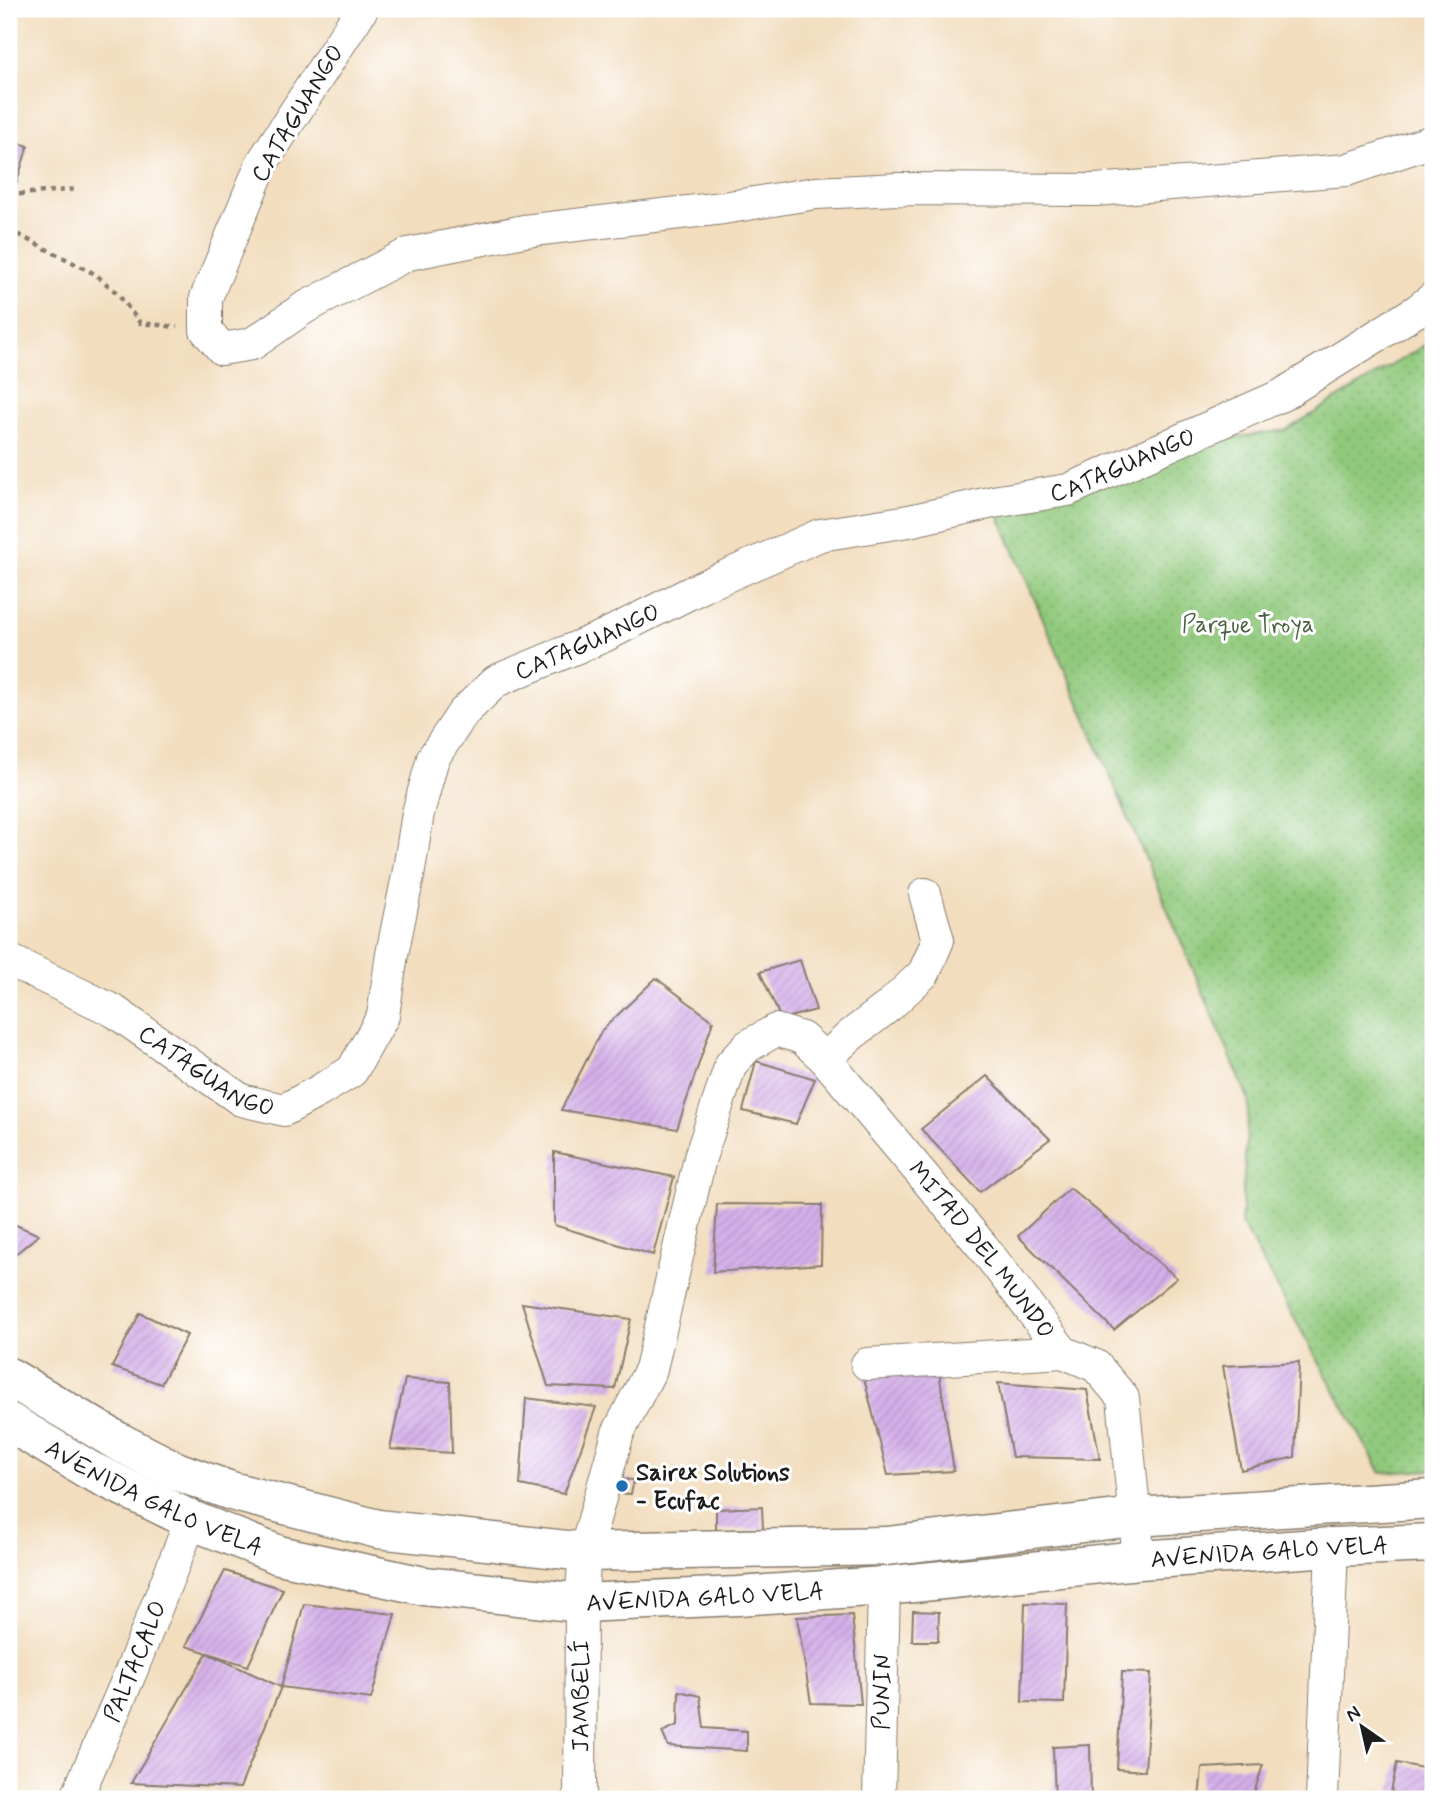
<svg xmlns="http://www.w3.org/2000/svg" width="1442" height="1808" font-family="Mynerve,sans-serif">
<defs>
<pattern id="park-dots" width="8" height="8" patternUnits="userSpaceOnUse" patternTransform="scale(1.75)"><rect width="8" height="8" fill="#90c97c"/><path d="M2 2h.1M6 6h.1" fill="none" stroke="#7cac6b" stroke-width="1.8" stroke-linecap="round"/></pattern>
<pattern id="building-hatch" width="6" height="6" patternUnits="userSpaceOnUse" patternTransform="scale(1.75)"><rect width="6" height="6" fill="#d5afe9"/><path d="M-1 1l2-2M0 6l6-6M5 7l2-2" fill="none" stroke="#b696c7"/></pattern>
</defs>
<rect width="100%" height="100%" fill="#fff"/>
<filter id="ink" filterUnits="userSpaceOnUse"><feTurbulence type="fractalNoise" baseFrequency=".0143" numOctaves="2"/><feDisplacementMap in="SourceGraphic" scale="14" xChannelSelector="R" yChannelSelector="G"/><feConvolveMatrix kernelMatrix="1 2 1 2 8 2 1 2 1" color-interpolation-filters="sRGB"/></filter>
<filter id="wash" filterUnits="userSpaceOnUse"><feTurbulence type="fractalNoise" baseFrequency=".00686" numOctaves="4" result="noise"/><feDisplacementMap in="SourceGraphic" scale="28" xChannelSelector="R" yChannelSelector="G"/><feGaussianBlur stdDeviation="1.57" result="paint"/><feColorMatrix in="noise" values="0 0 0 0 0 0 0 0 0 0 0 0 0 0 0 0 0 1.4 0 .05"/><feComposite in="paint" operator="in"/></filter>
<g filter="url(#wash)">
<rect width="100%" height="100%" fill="#f2ddbe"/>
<!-- park -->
<path fill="url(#park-dots)" stroke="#56724c" stroke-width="2" d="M1433,340V1470L1381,1473L1241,1223L1249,1100L993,502L1162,448L1286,430Z"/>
<g id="blocks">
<!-- building -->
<path fill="url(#building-hatch)" d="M9,140L28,146L16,184L9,182Z
M800,960L816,1010L781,1019L760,972Z
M656,978L713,1021L677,1129L561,1110L602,1030Z
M756,1061L815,1079L796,1124L743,1111Z
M987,1076L1050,1139L980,1192L921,1129Z
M554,1152L674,1177L653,1255L554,1225Z
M1070,1188L1177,1278L1114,1330L1018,1236Z
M717,1204L822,1205L821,1264L713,1272Z
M9,1222L39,1235L9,1259Z
M522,1303L631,1319L615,1389L548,1386Z
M140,1313L187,1335L161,1384L112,1367Z
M1299,1362L1295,1457L1241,1470L1223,1366Z
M938,1365L954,1471L888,1475L863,1374Z
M405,1379L450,1382L452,1453L390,1449Z
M998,1383L1087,1390L1100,1459L1012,1457Z
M526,1398L596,1407L564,1494L520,1485Z
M614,1479L634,1480L631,1494L611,1493Z
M762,1507L763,1529L716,1530V1509Z
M225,1571L283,1589L248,1666L186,1646Z
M1025,1603L1067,1604L1064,1703L1022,1702Z
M304,1604L395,1614L371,1699L281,1687Z
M913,1611L939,1612L938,1641H912Z
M852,1615L861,1704L811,1703L797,1617Z
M207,1653L281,1687L240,1788L131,1783Z
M1122,1672L1151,1673L1145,1771L1117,1769Z
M679,1691L700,1696L704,1728L747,1731V1751L668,1746L662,1732L678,1725Z
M1090,1745L1091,1799H1055L1053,1747Z
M1397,1763L1433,1770V1799L1391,1792Z
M1263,1765L1252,1799H1199L1202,1768Z"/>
</g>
</g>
<g filter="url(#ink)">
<use href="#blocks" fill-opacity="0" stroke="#877c6d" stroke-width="2"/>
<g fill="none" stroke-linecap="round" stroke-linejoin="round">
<!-- minor casing -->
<g stroke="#877c6d" stroke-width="34">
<g id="minor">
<path d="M362,9L262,163L206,298V330L222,349L252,344L304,308L408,254L524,231L723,208L816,193L898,189L1096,190L1346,170L1433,141"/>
<path id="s1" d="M9,960L114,1011L241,1100L284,1110L319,1091L352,1071L383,1016L392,954L408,876L418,813L433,758L463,713L496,681L604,636L706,585L820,535L909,521L993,502L1068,490L1282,395L1418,310L1433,298"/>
<path id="s2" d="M825,1059L983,1247L1063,1352L1096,1366L1123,1398L1139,1560"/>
<path d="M867,1364L1063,1352"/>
<path id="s3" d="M76,1799L130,1674L191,1520"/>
<path id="s4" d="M580,1799L581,1603L585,1552L618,1433L651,1369L700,1158L731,1064L748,1046L776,1030L802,1038L825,1059L851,1035L889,1006L924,973L938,940L925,894"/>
<path id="s5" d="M879,1799L884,1586"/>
<path d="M1322,1799L1332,1547"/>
</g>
</g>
<!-- major casing -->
<g stroke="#877c6d" stroke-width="41">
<g id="major">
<path d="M9,1377L117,1441L176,1471L231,1491L378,1529L585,1552L887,1546L1134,1517L1433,1499"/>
<path id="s6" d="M9,1422L89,1470L191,1520L279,1555L424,1586L581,1603L738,1596L884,1586L1139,1560L1332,1547L1433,1543"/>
</g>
</g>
<!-- path -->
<path stroke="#877c6d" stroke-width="4.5" stroke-dasharray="5 5" stroke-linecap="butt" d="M9,195L78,189
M9,230L95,274L117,293L140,323L177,327"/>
<!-- minor -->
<use href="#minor" stroke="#fff" stroke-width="32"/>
<!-- major -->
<use href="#major" stroke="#fff" stroke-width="38"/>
</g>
</g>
<!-- markers -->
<circle fill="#1f6fb2" stroke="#fff" stroke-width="2.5" cx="622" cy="1486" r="7"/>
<g text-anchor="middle" stroke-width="6" stroke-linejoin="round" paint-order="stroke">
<!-- street labels -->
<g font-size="24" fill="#1c1c1c" stroke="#fff">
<text transform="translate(297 113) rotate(-59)" y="8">CATAGUANGO</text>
<text dy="8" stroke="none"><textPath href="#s1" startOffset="1488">CATAGUANGO</textPath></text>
<text dy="8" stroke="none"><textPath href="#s1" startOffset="920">CATAGUANGO</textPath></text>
<text dy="8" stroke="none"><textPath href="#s1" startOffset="228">CATAGUANGO</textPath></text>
<text dy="8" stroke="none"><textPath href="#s2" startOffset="247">MITAD DEL MUNDO</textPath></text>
<text dy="8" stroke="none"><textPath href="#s6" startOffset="164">AVENIDA GALO VELA</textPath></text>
<text dy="8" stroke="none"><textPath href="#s6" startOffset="1298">AVENIDA GALO VELA</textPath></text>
<text dy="8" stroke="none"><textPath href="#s6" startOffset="732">AVENIDA GALO VELA</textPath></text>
<text dy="8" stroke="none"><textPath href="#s3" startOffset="150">PALTACALO</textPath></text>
<text dy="8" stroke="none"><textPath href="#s5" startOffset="107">PUNIN</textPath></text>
<text dy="8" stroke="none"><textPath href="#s4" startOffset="103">JAMBELÍ</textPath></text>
</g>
<!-- park labels -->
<g font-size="24" fill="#4a6142" stroke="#fff">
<text x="1248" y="632">Parque Troya</text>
</g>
<!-- poi labels -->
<g font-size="24" font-weight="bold" fill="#1c1c1c" stroke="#fff" text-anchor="start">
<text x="636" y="1480">Sairex Solutions<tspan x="636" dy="28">- Ecufac</tspan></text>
</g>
</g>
<!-- margin -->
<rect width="1442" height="1808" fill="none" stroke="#fff" stroke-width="35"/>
<!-- north arrow -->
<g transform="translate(1362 1727) rotate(326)" stroke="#ffffff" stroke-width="5" paint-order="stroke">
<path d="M0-5L12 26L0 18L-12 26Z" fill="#1c1c1c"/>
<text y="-10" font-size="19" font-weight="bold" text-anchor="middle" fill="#1c1c1c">N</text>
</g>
</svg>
